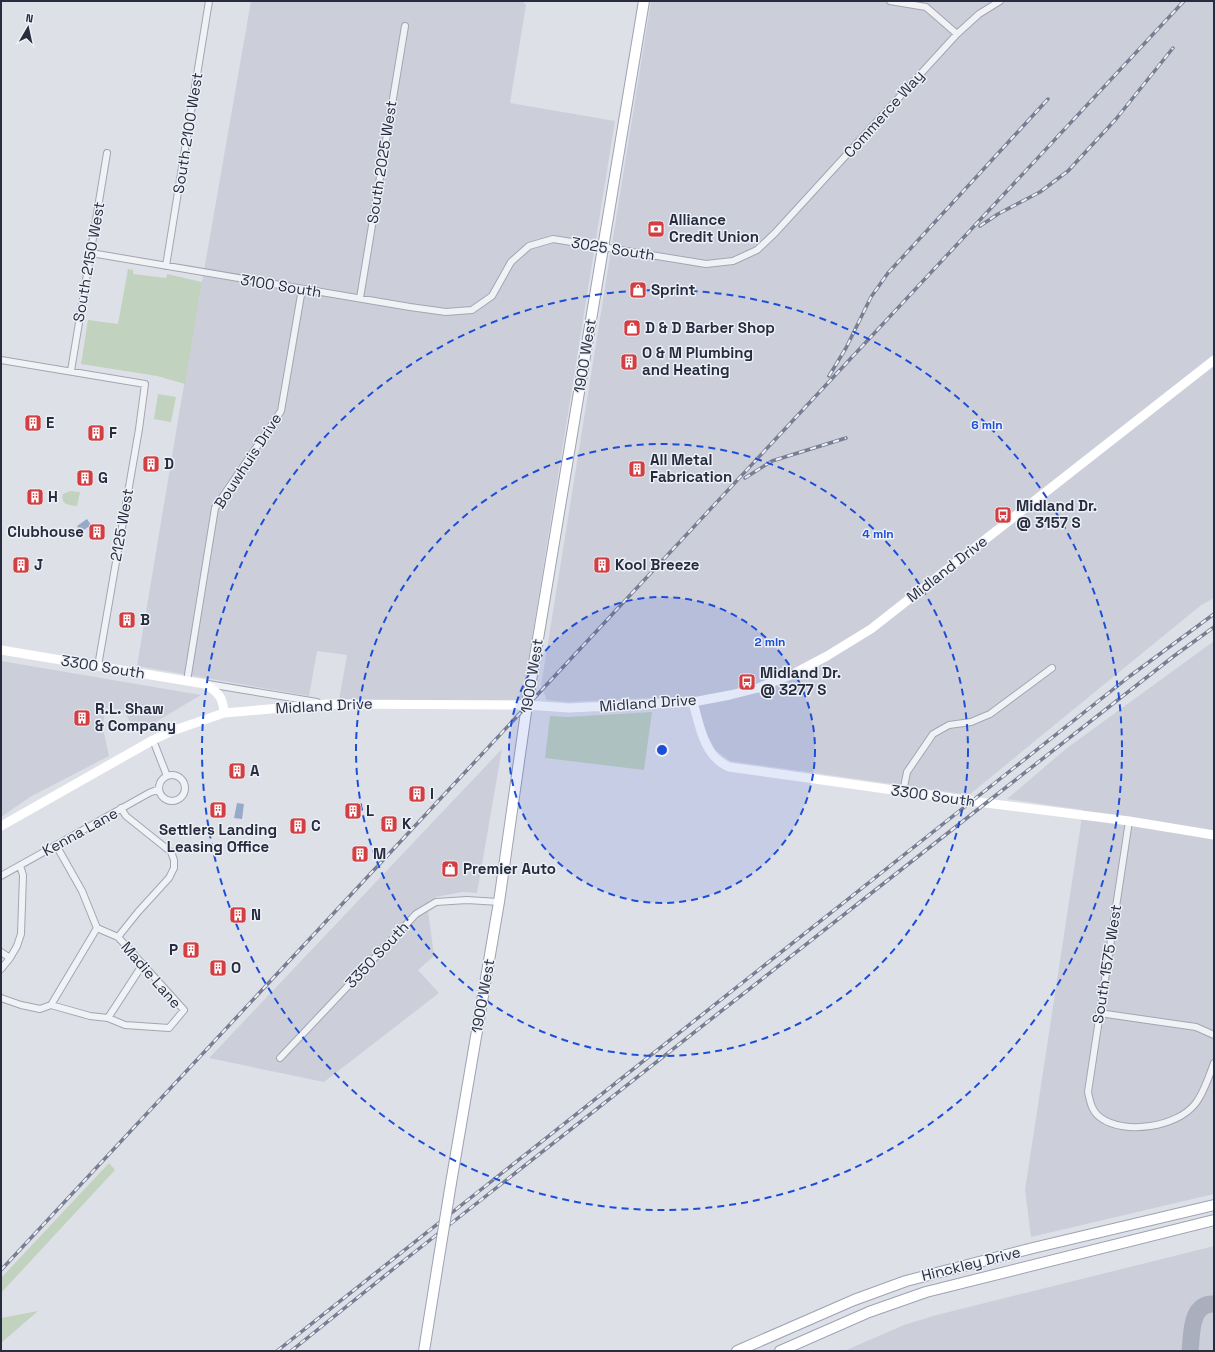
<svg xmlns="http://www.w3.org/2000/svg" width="1215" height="1352" font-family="'Space Grotesk',sans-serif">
<rect width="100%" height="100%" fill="#dee0e8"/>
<!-- built -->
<path fill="#cccfda" d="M251,1H522L526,5L510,103L615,121L522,700H339L347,655L317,651L309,696L137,666L180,408Z
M651,1H1214V598L1200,606L969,795L730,761L715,750L705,730L694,696L568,702L547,700L541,686Z
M1214,641V1194L1031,1237L1025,1190L1083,810L1007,799L1067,748Z
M1,661L201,695L137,733L123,710L105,708L103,728L109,756L30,797L1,817Z
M502,749L477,893L462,892L436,897L428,910L434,956L418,970L439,993L324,1082L209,1058Z
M1214,1246V1351H844L904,1325L933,1316Z"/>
<!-- green -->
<path fill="#c1d2bf" d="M128,269L133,270V274L166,278L167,274L202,282L185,384L157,376L81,364L88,320L118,324Z
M158,394L176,397L171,422L154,419Z
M70,491L80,492L77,506C70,505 60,505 63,494Z
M652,712L644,770L545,758L550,716L567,717Z
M109,1163L115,1170L1,1293V1278Z
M38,1311L1,1343V1318Z"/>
<!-- water -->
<path fill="#97a9c9" d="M87,519L91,525L81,532L77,526Z
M237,803L244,804L242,819L234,818Z"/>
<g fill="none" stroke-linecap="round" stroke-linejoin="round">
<!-- taxiway -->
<path stroke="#aaafbd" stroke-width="17" d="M1190,1351C1192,1334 1190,1303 1214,1304"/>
<!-- street casing -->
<g stroke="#a3a6b2" stroke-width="8">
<path id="street" d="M890,1L926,7L957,34
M91,253L410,307L446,312L472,310L492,296L511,262L529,246L553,239L706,264L733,261L757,250L775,233L957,34L979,14L1000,1
M166,266L209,1
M360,298L405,26
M1,360L145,384L139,429L98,666
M71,371L107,153
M187,681L215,508L281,411L302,289
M208,684L317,702
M153,740L167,776
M159 788a13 13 0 1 1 26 0a13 13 0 1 1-26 0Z
M903,792L907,772L933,734L949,725L971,722L990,714L1052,668
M1129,821L1088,1092C1090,1102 1092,1112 1101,1118C1125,1135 1177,1127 1195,1104C1204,1093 1209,1076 1214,1063
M1,876L149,793L159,789
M118,937L138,912L169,878L174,868V860L171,852L126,816L121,808
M1,952L10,958
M1,969L10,958L17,946L21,934L23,875L20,866
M1,998L21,1005L40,1009L51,1005L90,1016L108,1018L125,1025L169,1028L184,1010L118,937L97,928L82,891L56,845
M51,1005L97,928
M1099,1013L1196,1027L1214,1035
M108,1018L143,964
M280,1058L416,914L436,902L467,900L499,902"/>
</g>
<!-- primary casing -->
<g stroke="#9da3b4" stroke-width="12">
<path id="primary" d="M451,1183L499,902L527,705L644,1
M424,1351L439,1257
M737,1351L854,1300L906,1281L1033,1248L1214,1205
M780,1351L869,1312L926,1292L1214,1220"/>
</g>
<!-- street -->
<use href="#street" stroke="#f1f2f6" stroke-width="6"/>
<!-- secondary -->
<path stroke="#fff" stroke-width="9" d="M1,650L205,684C219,693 223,697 224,713
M693,702C698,720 703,748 718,760C721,763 725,765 729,767L986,803L1129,821L1214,835
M1,826L153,740L172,731L224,713L327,704L527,705L569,708L693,702L730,695L758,688L793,674L827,656L871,629L1214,360"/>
<!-- primary -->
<use href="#primary" stroke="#fff" stroke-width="10"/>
<!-- rail casing -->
<g stroke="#777e92" stroke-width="3.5">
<path id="rail" d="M980,226L998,214L1040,192L1068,171L1116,119L1173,48
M829,376L846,348L871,297L888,273L1048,99
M745,478L772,461L846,438
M1,1270L1184,1
M277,1351L1130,676L1214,614
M291,1351L402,1262L986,803L1174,656L1214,627"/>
</g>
<!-- rail -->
<use href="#rail" stroke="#edf0f6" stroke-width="2" stroke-dasharray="6" stroke-linecap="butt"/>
<!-- primary-bridge casing -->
<g stroke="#9da3b4" stroke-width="12" stroke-linecap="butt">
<path id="primary-bridge" d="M439,1257L451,1183"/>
</g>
<!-- primary-bridge -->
<use href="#primary-bridge" stroke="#fff" stroke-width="10"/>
</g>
<!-- distance rings -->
<circle cx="662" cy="750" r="153" fill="#1d4ed8" fill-opacity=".12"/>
<g fill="none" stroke="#1d4ed8" stroke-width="2" stroke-dasharray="7 5">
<circle cx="662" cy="750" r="153"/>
<circle cx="662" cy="750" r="306"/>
<circle cx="662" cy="750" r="460"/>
</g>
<!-- icons -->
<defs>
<g id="bank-square" transform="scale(0.9)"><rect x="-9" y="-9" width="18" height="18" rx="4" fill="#d23e41" stroke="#edf0f6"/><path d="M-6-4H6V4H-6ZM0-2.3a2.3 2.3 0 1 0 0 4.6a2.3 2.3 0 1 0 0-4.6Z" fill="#fff"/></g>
<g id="shop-square" transform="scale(0.9)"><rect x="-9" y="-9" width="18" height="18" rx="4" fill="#d23e41" stroke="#edf0f6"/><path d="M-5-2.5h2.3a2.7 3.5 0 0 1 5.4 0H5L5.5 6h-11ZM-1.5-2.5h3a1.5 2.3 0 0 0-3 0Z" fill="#fff"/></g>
<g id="building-square" transform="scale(0.9)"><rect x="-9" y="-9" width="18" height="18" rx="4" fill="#d23e41" stroke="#edf0f6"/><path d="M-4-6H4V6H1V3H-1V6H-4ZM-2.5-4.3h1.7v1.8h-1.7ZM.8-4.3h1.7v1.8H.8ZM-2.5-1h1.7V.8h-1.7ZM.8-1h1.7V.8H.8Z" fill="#fff"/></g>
<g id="bus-square" transform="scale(0.9)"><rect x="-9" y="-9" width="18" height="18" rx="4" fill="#d23e41" stroke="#edf0f6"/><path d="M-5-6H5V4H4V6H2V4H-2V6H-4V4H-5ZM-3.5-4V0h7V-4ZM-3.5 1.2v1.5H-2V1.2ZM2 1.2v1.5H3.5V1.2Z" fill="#fff"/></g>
</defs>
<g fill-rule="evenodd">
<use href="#bank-square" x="656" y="229"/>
<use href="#shop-square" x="638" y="290"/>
<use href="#shop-square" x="632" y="328"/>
<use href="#building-square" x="629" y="362"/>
<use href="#building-square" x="33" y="423"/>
<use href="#building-square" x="96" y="433"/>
<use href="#building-square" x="151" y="464"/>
<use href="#building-square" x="637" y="469"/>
<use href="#building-square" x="85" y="478"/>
<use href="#building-square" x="35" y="497"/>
<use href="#bus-square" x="1003" y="515"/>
<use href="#building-square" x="97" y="532"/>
<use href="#building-square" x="21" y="565"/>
<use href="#building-square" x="602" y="565"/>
<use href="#building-square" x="127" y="620"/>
<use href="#bus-square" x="747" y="682"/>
<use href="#building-square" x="82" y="718"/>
<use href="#building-square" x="237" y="771"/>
<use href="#building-square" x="417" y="794"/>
<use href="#building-square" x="218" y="810"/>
<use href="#building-square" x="353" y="811"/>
<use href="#building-square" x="389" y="824"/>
<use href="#building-square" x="298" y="826"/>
<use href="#building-square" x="360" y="854"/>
<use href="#shop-square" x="450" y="869"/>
<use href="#building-square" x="238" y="915"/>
<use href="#building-square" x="191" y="950"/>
<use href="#building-square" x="218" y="968"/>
</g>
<g text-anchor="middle" stroke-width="3" stroke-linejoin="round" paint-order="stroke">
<!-- street labels -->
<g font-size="15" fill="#272c3f" stroke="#edf0f6">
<text transform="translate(884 114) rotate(-48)" y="5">Commerce Way</text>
<text transform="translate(188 133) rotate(-81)" y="5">South 2100 West</text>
<text transform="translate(382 162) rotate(-81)" y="5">South 2025 West</text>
<text transform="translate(613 249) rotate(9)" y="5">3025 South</text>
<text transform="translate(89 262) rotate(-80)" y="5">South 2150 West</text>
<text transform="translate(281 286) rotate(9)" y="5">3100 South</text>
<text transform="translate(585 356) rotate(-81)" y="5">1900 West</text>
<text transform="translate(248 461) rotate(-57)" y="5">Bouwhuis Drive</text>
<text transform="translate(122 525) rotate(-80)" y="5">2125 West</text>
<text transform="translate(947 569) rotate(-38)" y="5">Midland Drive</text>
<text transform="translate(103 667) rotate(9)" y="5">3300 South</text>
<text transform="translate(532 676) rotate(-81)" y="5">1900 West</text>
<text transform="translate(648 703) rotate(-4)" y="5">Midland Drive</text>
<text transform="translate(324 706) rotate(-3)" y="5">Midland Drive</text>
<text transform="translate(933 796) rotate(8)" y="5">3300 South</text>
<text transform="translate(80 832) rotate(-29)" y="5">Kenna Lane</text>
<text transform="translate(377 955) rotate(-47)" y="5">3350 South</text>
<text transform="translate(1107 964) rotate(-81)" y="5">South 1575 West</text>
<text transform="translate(151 975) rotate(49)" y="5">Madie Lane</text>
<text transform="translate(483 996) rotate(-80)" y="5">1900 West</text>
<text transform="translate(971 1264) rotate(-14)" y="5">Hinckley Drive</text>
</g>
<!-- poi labels -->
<g font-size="15" font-weight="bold" fill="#272c3f" stroke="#edf0f6" text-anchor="start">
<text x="669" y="225">Alliance<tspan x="669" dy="17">Credit Union</tspan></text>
<text x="651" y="295">Sprint</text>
<text x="645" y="333">D &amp; D Barber Shop</text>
<text x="642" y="358">O &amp; M Plumbing<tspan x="642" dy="17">and Heating</tspan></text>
<text x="46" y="428">E</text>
<text x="109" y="438">F</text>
<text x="650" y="465">All Metal<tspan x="650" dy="17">Fabrication</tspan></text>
<text x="164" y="469">D</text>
<text x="98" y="483">G</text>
<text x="48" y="502">H</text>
<text x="1016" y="511">Midland Dr.<tspan x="1016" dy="17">@ 3157 S</tspan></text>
<text x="84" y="537" text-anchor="end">Clubhouse</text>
<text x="34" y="570">J</text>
<text x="615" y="570">Kool Breeze</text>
<text x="140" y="625">B</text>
<text x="760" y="678">Midland Dr.<tspan x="760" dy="17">@ 3277 S</tspan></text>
<text x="95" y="714">R.L. Shaw<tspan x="95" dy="17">&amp; Company</tspan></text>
<text x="250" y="776">A</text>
<text x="430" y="799">I</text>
<text x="366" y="816">L</text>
<text x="402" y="829">K</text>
<text x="311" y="831">C</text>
<text x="218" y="835" text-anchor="middle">Settlers Landing<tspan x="218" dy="17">Leasing Office</tspan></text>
<text x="373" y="859">M</text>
<text x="463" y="874">Premier Auto</text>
<text x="251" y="920">N</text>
<text x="178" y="955" text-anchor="end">P</text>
<text x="231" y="973">O</text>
</g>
</g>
<circle cx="662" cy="750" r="6" fill="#1d4ed8" stroke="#edf0f6" stroke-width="2"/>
<g font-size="12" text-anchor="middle" font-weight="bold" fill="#1d4ed8" stroke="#edf0f6" stroke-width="3" stroke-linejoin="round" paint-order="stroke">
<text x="987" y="429">6 min</text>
<text x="878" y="538">4 min</text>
<text x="770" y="646">2 min</text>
</g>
<!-- border -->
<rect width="1215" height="1352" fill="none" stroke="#272c3f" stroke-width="4"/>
<!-- north arrow -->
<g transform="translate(28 28) rotate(9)" stroke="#edf0f6" stroke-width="3" paint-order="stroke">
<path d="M0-3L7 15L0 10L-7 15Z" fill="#272c3f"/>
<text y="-6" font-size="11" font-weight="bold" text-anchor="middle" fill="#272c3f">N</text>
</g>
</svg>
